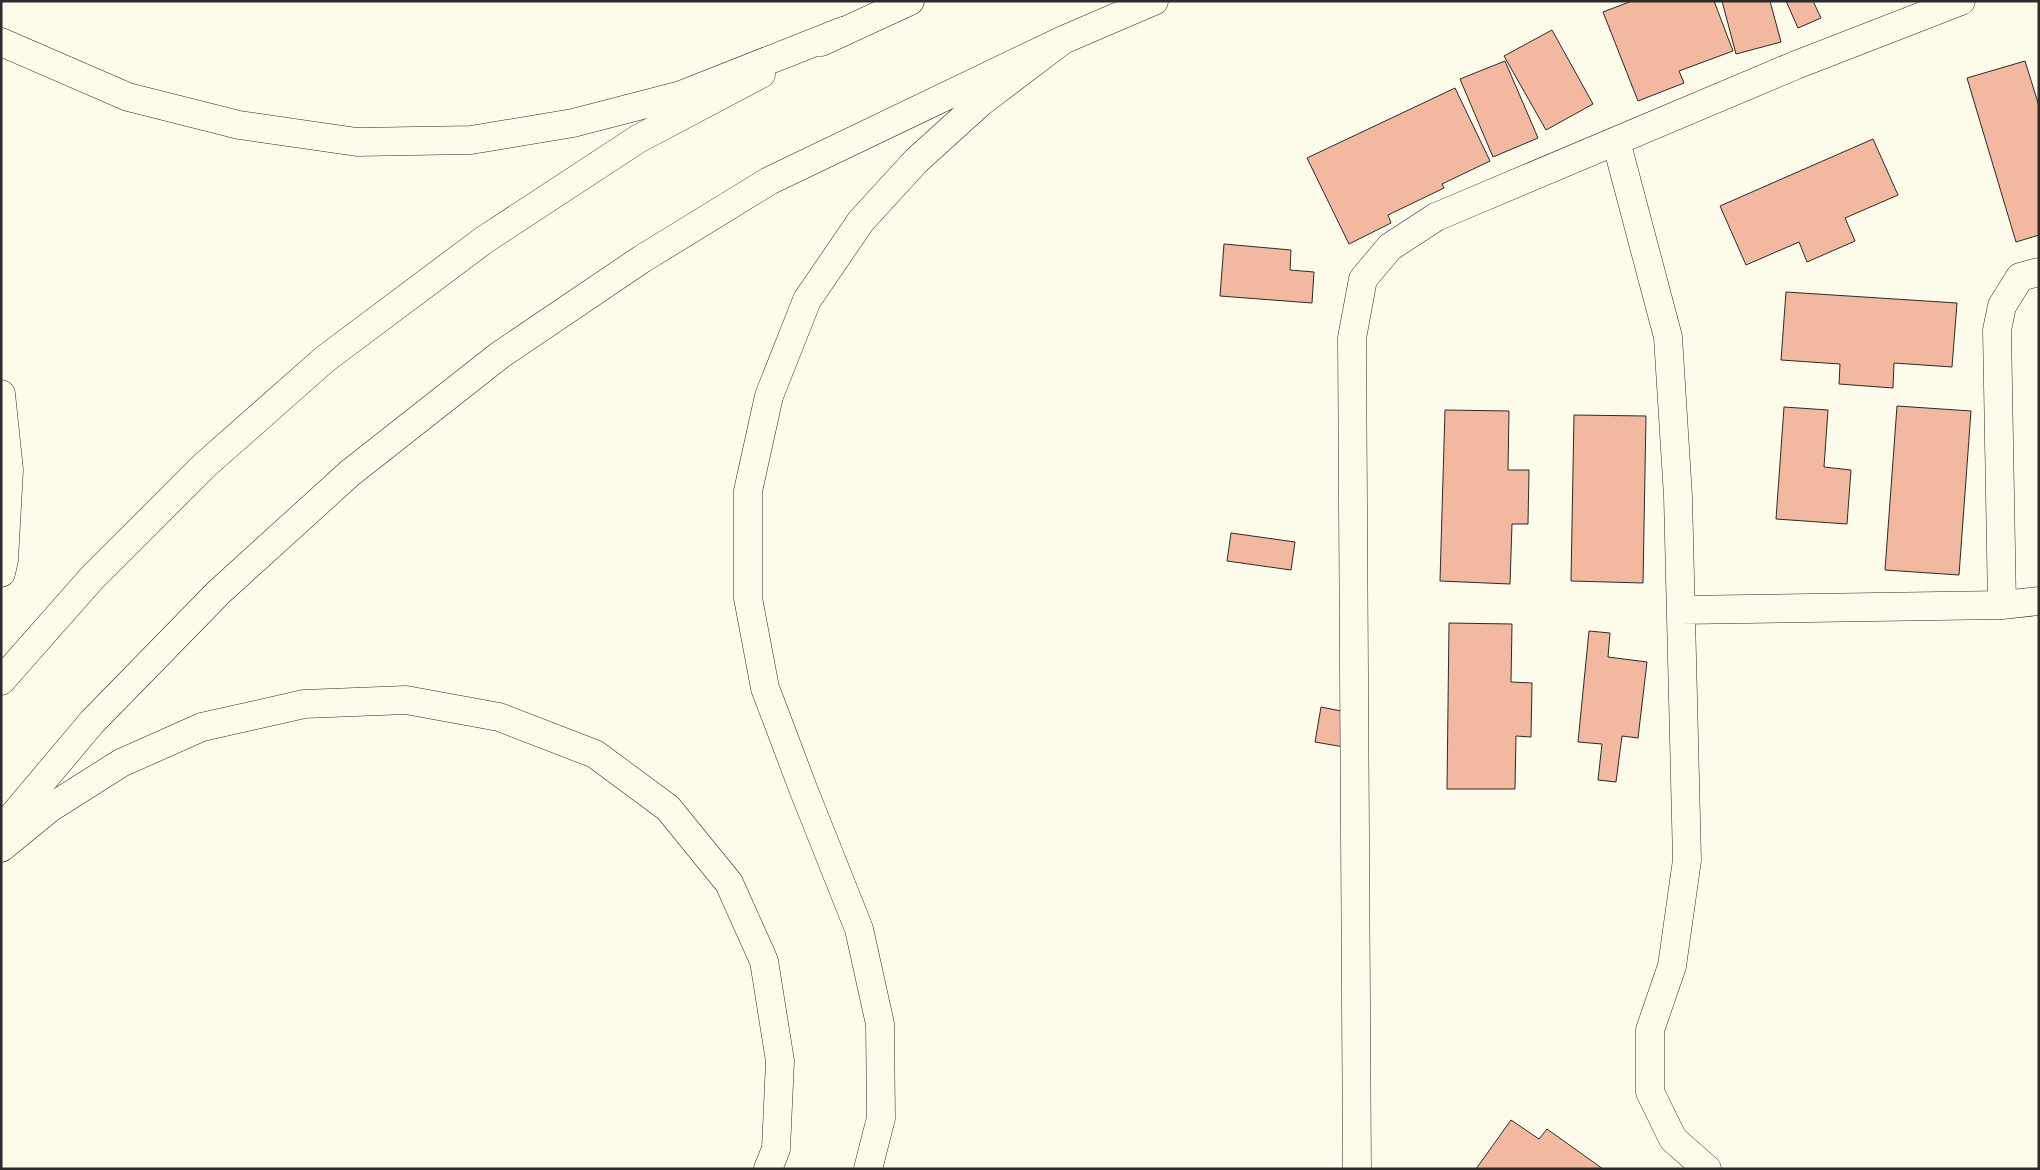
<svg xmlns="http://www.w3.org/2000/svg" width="2040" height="1170" font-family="'Open Sans',sans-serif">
<rect width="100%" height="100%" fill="#fdfbea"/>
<!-- building -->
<path fill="#f2b8a0" stroke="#2b2b2b" d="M1632,1H1714L1733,51L1679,71L1684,83L1638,101L1603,12Z
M1722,1H1770L1781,42L1736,54Z
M1786,1H1813L1821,18L1798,28Z
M1552,30L1593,104L1546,130L1504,56Z
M1505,61L1538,138L1493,157L1460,79Z
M2025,61L2039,106V235L2016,242L1967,78Z
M1455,88L1490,161L1442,184L1444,188L1388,215L1391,223L1349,244L1307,158Z
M1873,139L1898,195L1845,218L1855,241L1807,262L1799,242L1746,265L1720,206Z
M1224,244L1291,250L1290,270L1314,272L1312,303L1220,296Z
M1786,292L1957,303L1952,367L1894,363L1893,388L1839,384L1840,364L1781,360Z
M1897,406L1971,411L1959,575L1885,570Z
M1784,407L1828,410L1824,467L1851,470L1847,524L1776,519Z
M1445,410L1509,411L1508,470H1529L1528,524H1512L1510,584L1440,581Z
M1574,415L1646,416L1643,583L1571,581Z
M1231,533L1295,542L1291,570L1227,561Z
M1449,623L1512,624L1511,682L1532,683L1531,737L1516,736L1515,789H1447Z
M1589,631L1610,633L1608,657L1647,662L1638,738L1622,736L1616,782L1598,780L1602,744L1578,742Z
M1321,707L1351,713L1344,747L1315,742Z
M1511,1120L1539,1139L1547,1129L1603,1169H1476Z"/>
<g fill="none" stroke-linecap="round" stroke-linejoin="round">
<!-- minor casing -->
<g stroke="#2b2b2b" stroke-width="29">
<path id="minor" d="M1616,141L1668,337L1678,496L1687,860L1672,966L1650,1030V1092L1673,1139L1707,1169
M2002,605L1997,330L2002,306L2020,277L2039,272
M1681,610L2002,605L2039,601
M1357,1169L1352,338L1363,279L1390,247L1436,217L1796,65L1961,1"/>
</g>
<!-- secondary casing -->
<g stroke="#2b2b2b" stroke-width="29">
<path id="secondary" d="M821,42L910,1
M1,681L91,579L205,465L325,359L484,240L638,139L761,74
M1,830L92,722L219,592L350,473L500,355L642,259L769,181L1063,40L1154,1"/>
</g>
<!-- trunk casing -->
<g stroke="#2b2b2b" stroke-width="29">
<path id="trunk" d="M1,42L128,97L239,125L357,142L471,140L573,123L681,95L843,31
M1,394L9,470L4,560L1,573
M1,848L50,808L121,763L202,727L304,704L406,700L499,717L595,754L668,808L729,883L764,961L780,1061L776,1149L768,1169
M868,1169L881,1118L880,1024L859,929L804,791L765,688L748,598V491L769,396L807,300L861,221L916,161L981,102L1063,40"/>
</g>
<!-- minor -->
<use href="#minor" stroke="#fdfbea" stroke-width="28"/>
<!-- secondary -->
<use href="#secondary" stroke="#fdfbea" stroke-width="28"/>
<!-- trunk -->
<use href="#trunk" stroke="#fdfbea" stroke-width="28"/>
</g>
<!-- border -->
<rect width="2040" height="1170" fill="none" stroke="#2b2b2b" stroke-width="5"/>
</svg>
